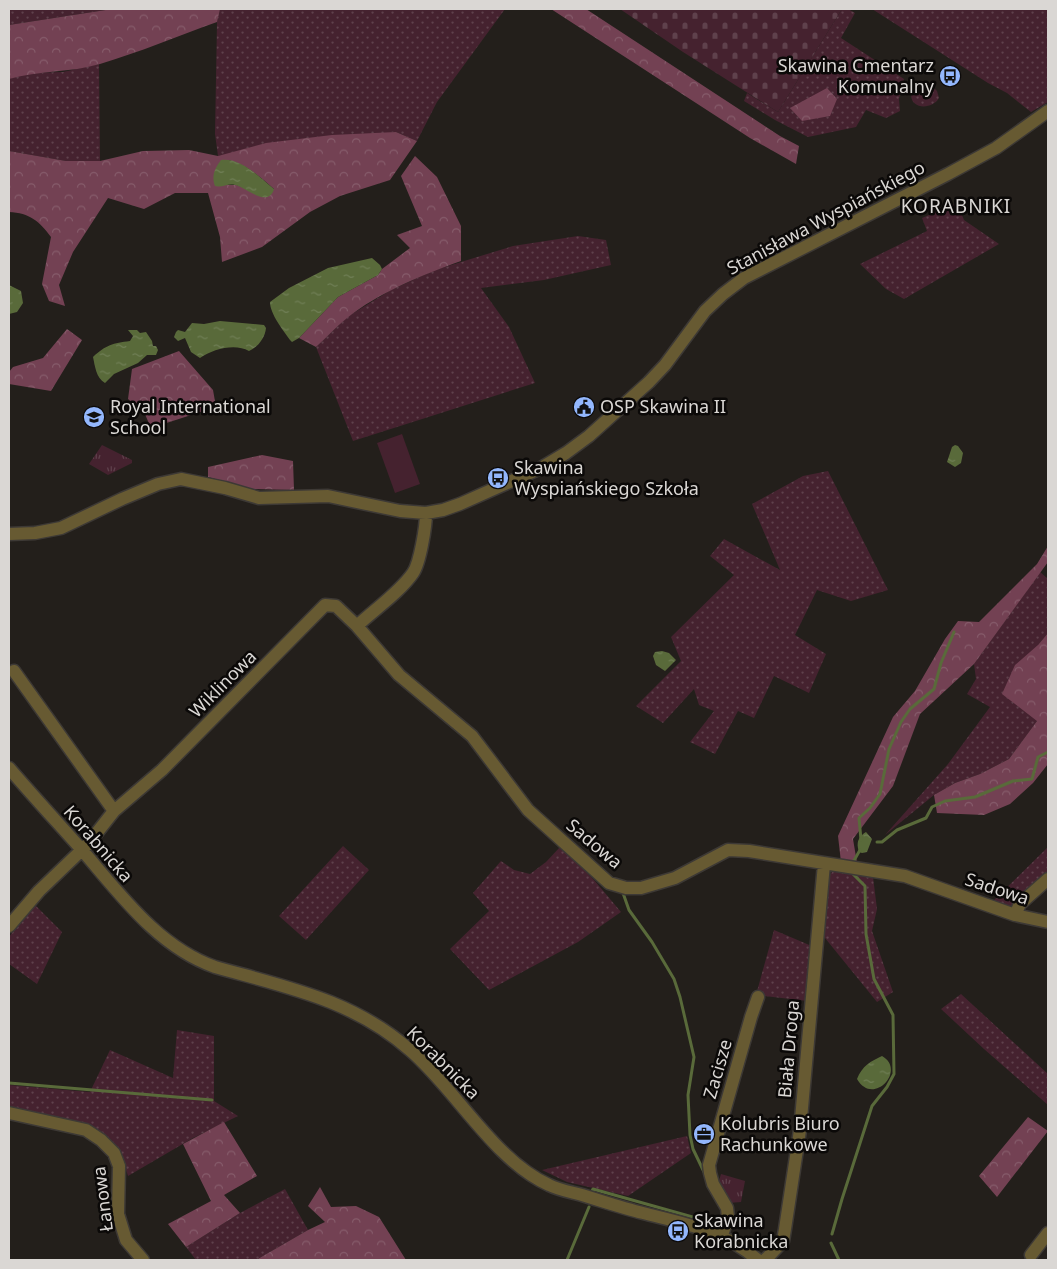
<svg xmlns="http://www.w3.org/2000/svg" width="1057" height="1269" font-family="'Noto Sans',sans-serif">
<defs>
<pattern id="grass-dots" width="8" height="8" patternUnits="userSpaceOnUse" patternTransform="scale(1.25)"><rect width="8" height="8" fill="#45222f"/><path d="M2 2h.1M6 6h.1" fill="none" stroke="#5f414c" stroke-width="1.8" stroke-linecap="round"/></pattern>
<pattern id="forest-crowns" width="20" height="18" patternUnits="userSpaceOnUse" patternTransform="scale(1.25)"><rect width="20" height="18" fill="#734153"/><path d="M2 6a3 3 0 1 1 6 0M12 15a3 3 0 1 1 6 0" fill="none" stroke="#865c6b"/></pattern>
<pattern id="cemetery-stones" width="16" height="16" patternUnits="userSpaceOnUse" patternTransform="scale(1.25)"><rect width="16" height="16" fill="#45222f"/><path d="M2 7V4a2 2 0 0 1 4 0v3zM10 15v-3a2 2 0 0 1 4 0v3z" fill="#5f414c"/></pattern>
<pattern id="park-tufts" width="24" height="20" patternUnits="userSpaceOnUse" patternTransform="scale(1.25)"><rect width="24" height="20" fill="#45222f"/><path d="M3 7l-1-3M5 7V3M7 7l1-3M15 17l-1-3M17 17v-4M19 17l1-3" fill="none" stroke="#5f414c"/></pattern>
<pattern id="water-ripples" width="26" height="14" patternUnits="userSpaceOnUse" patternTransform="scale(1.25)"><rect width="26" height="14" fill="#596a3a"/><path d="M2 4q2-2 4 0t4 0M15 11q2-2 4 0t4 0" fill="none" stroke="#707f56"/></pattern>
</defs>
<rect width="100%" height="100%" fill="#231f1b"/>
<!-- grass -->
<path fill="url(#grass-dots)" d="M9,9H112L9,25Z
M219,9H505L437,102L417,141L396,132L218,156L215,134L217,22Z
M842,9H848L855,13L841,38L904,79L899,99L900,111L886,118L866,110L856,127L808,137L775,120L744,101L747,93L778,112Z
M872,9H1048V102L1031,112L1007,93L988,83Z
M99,64L100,161H66L9,151V79L27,73L63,72Z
M914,85L928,94L933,87L937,91L939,98C931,112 902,109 914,85Z
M957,203L964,220L999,244L904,299L886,289L860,264L927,231L922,218Z
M578,236L606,240L611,265L544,280L481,288L509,327L535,383L353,441L316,347L347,317L391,290L435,270L513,246Z
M828,471L888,590L851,601L817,590L795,635L826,654L809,693L774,676L754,718L738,711L715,754L690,742L714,711L699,705L694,689L663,723L636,706L681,661L671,637L734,575L710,556L724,539L780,570L752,504L803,476Z
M1040,572L1048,579V633L1038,645L1037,721L1009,759L980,774L955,783L934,795L885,835L948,764L990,707L967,694L976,679L974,664Z
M343,846L369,870L306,940L279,916Z
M561,846L594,880L621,912L578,942L489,990L450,949L489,911L473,893L501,861L514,870L530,874L546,862Z
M1048,847V876L1013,908L992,902Z
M833,871L873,877L877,909L872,931L893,992L877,1002L825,938L821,936L828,876Z
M33,903L62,932L37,984L9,964V937Z
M774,930L814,947L808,1001L756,995Z
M961,994L1048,1074V1105L984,1049L941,1009Z
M177,1030L214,1036V1101L238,1116L193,1138L128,1176L120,1151L112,1143L9,1109V1085L90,1092L110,1050L173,1078Z
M687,1136L691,1153L628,1196L567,1182L542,1170Z
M285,1189L308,1230L256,1260H196L186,1247L240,1213Z"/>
<!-- forest -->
<path fill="url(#forest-crowns)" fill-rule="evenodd" d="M112,9H220L217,22C178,36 140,52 100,64C70,73 39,70 9,79V25Z
M551,9H586L780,136L799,146L796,164L750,138Z
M827,88L837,99L830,116L802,121L790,108Z
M396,132L417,141L390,180L340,196L310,212L262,247L222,262L220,237L208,193H175L144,209L108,198L73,252L59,285L65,306L49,301L42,284L51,237C39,221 30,213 9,212V151L66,161H100L143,151L189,150L218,156L266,143L332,135ZM227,160C245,163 260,177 274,189L244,188L237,185H225Z
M415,156L437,177L461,226V261C424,274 378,293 347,318C336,327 326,338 316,347L299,338L338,297L378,275L382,269L410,248L397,235L422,226L401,176Z
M67,329L82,340L51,391L9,384V372L13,367L43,358Z
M179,351L213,390L216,407L151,428L144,412L128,399L132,369Z
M262,455L293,461L294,490L253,489L208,477V467Z
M1048,546V562L974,664L920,714L893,786L853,839L857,863L841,862L838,836L893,717L915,691L945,639L958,621L979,622L1037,564Z
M1048,633V764L1033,783L1010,804L984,815L937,813L934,795L955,783L980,774L1009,759L1037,721L1002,694L1015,665L1038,645Z
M1028,1117L1048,1131L997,1197L979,1176Z
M224,1122L257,1176L224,1195L240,1213L186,1247L168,1224L211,1201L183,1144Z
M320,1187L331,1207L356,1206L379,1217L406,1260H256L308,1230L325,1222L308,1206Z"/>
<!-- cemetery -->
<path fill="url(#cemetery-stones)" d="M620,9H842L778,112L683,52Z"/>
<!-- park -->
<path fill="url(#park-tufts)" d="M102,445L132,460V463L108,475L89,464Z
M721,1174L745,1181L741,1202L728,1203L718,1184Z"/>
<!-- pitch -->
<path fill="#45222f" d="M402,434L420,484L395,493L377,443Z"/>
<!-- water -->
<path fill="url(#water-ripples)" d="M221,160C242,158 259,177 274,189C268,209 246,187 235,185C228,183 222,188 215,186C211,176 215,168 221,160Z
M372,258L380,265L382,269L378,275L338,297L299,338L292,342L290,340C283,330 270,314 270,302L289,288L328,268Z
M9,285L21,291L23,303L17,312L9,314Z
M220,321L264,325L266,328C265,338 258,347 249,351C235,343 213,349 200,358L191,352L185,338L178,341L174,337L176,332L178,330L185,332L192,323L204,324Z
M128,330H137L140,333L146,332L152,341L153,346H156L158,350L156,355H147L138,363L114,374L105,383C96,378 95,366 93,357C106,345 113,343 130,341L133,336Z
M955,445L958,446L963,453L961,463L955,467L947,462L952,447Z
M662,651L669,653L676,660L665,671L656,665L653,656L655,652Z
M866,832L872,839L867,852L862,853L859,852C856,843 858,837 866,832Z
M882,1056C907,1070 873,1107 857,1079C862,1066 871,1061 882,1056Z"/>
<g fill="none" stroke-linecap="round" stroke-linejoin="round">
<!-- stream -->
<path stroke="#596a3a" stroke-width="3" d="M861,840L859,818L870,808L880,794L889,749L901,722L910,709L934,689L941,663L954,632
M877,842H882L897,830L926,818L932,807L945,801L975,797L1013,781L1032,779L1038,757L1048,752
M852,864L860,850
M623,893L629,910L652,942L674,979L680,997L694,1057L688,1095L690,1135L693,1149L705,1174
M9,1083L212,1100
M592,1191L593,1189L721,1225V1224
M832,1234L842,1199L872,1106L887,1087L894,1074L893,1015L874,979L866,934L865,886L853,874V870
M831,1243L839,1260
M567,1260L589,1207"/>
<!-- minor casing -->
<g stroke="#3d3935" stroke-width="15">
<path id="minor" d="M426,513C426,526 420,563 413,573C399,593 375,609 357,626L399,675L472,736L528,810L609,883L626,888H641L675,878L728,850L749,851L905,876L1015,915L1048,922
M9,534L35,533L61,528L122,499L158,484L181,479L225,488L259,498L328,496L400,511L426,513L443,510L460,504L541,468L566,453L589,436L649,382L665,365L705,311L723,294L744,278L948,174L996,148L1048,111
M9,768C33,796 58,823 82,850C120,894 158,947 215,967C286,987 354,1000 411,1051C457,1091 494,1160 549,1185C559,1190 571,1192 582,1195C602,1201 623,1208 643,1213C686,1224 723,1230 758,1260
M114,811L162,770L325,605L336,606L357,626
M1015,915L1020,904L1048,879
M9,926L39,891L88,844L114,811L14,671
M9,1113L86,1130L101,1140L114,1153L119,1166L118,1214L126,1240L143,1260
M722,1235L728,1217L727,1208L713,1184L710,1173L709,1165L751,1017L758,997
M1031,1255L1048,1233
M765,1260L783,1241L785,1229L800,1130L824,864"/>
</g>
<!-- minor -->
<use href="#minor" stroke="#675a32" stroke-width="12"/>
</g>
<!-- icons -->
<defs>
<g id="bus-disc" transform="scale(1.125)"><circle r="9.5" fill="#93b7fd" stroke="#0b0908"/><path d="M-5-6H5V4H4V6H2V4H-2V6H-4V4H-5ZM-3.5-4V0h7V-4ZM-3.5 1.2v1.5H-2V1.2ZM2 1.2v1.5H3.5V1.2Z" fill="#111"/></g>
<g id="civic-disc" transform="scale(1.125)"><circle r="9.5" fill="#93b7fd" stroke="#0b0908"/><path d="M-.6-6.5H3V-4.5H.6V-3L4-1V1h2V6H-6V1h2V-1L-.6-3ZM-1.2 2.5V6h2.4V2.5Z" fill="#111"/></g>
<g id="school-disc" transform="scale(1.125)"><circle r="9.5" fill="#93b7fd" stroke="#0b0908"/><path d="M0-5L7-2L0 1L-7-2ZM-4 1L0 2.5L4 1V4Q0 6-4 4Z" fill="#111"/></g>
<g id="office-disc" transform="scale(1.125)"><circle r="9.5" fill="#93b7fd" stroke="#0b0908"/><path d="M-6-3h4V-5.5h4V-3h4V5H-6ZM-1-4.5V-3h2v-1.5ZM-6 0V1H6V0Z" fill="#111"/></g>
</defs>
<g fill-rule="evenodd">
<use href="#bus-disc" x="950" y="76"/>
<use href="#civic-disc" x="584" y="407"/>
<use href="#school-disc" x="94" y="417"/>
<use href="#bus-disc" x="498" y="478"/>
<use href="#office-disc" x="704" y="1134"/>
<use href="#bus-disc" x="678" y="1231"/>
</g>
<g text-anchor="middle" stroke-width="5" stroke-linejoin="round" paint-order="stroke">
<!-- poi labels -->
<g font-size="18" fill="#dad7d4" stroke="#0b0908" text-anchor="start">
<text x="934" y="72" text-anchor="end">Skawina Cmentarz<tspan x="934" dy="21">Komunalny</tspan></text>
<text x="110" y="413">Royal International<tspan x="110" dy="21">School</tspan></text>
<text x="600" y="413">OSP Skawina II</text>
<text x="514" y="474">Skawina<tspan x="514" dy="21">Wyspiańskiego Szkoła</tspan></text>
<text x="720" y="1130">Kolubris Biuro<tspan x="720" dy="21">Rachunkowe</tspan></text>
<text x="694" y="1227">Skawina<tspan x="694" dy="21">Korabnicka</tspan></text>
</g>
<!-- street labels -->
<g font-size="18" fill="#dad7d4" stroke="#0b0908">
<text transform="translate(826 218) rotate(-28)" y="6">Stanisława Wyspiańskiego</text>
<text transform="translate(223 684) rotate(-45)" y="6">Wiklinowa</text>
<text transform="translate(98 844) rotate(49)" y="6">Korabnicka</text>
<text transform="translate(594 844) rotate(40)" y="6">Sadowa</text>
<text transform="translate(997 889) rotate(18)" y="6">Sadowa</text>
<text transform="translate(789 1049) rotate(-85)" y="6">Biała Droga</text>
<text transform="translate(443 1063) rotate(45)" y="6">Korabnicka</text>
<text transform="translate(718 1069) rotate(-74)" y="6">Zacisze</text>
<text transform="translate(103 1199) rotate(-97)" y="6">Łanowa</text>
</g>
<!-- neighbourhood labels -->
<g font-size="19" letter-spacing="1" fill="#dad7d4" stroke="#0b0908">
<text x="956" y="213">KORABNIKI</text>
</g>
</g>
<!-- border -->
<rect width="1057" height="1269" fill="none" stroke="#dad7d4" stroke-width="20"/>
</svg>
